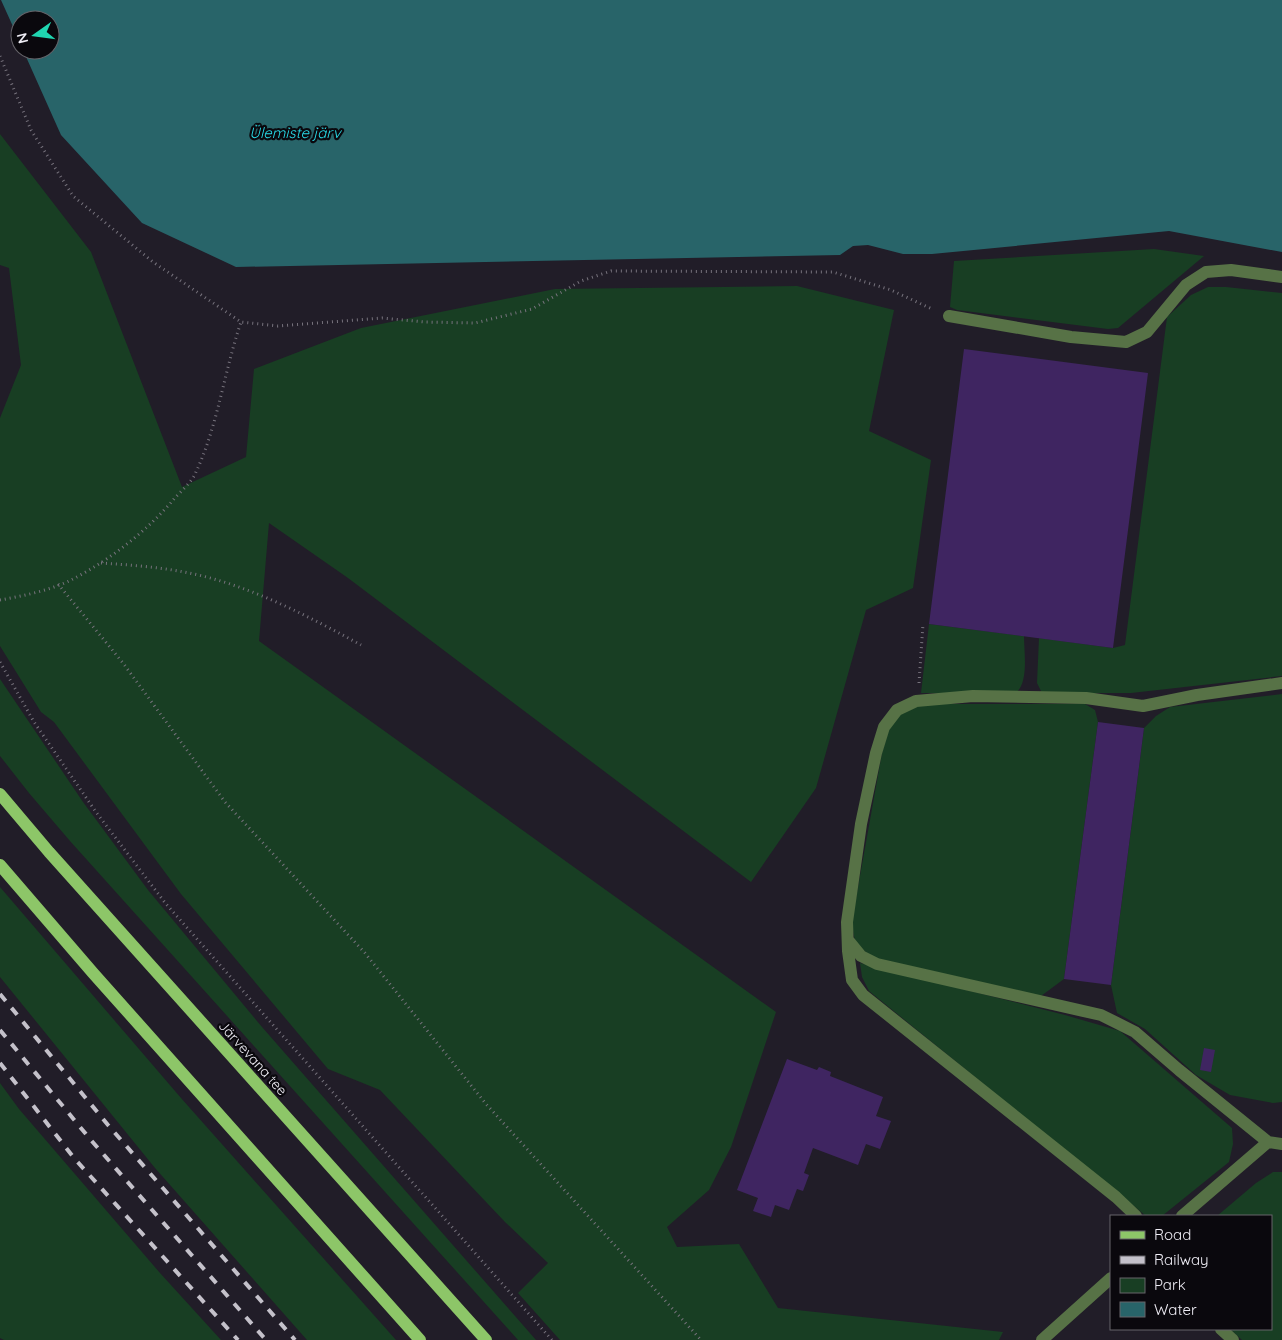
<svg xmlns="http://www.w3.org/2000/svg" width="1282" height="1340" font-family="Quicksand,sans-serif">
<rect width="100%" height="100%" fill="#211d28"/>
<!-- green -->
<path fill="#183e23" d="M0,134L91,252L182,487L246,457L254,369L361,328L555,289L797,286L894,310L869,431L931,460L913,588L866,610L816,788L751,882L348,578L269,523L259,641L776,1012L731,1147L709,1190L667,1227L677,1247L739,1244L778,1308L1003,1332L999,1340H560L518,1293L548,1263L505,1222L380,1090L328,1069L181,894L54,722L41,712L0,646V418L21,365L9,268L0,265Z
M1154,249L1204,256L1118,328L1108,329L957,310L950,307L954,261Z
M1208,287H1226L1282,293V676L1131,693H1042L1037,683L1039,638L1113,648L1125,645L1167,317L1191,295Z
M929,624L1024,636C1024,652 1029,682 1016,693H921Z
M0,679L83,802L148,890L262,1027L536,1340H518L70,841L29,793L0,756Z
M1282,694V1102L1273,1103L1230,1095L1196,1075L1145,1029L1117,1013L1111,985L1144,728L1156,716L1170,707Z
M919,704H1085L1095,710L1098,722L1064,979L1041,996L876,959C854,945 852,941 853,915L882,753L889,729L901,711Z
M0,887L181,1098L396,1340H307L155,1168L0,977Z
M860,963L1065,1015L1120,1031L1232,1128L1233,1144L1229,1162L1162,1216H1146L869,991L862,977Z
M0,1083L19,1109L160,1273L221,1340H4L0,1338Z
M1273,1172H1282V1340H1242L1230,1329H1271V1216H1217L1256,1183Z"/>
<!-- water -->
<path fill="#286469" d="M1,0H1282V252L1169,231L932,254H903L868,245L853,246L840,255L236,267L142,223L61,135L23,50H50V20H20V42Z"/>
<!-- building -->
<path fill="#3f2561" d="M964,349L1148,373L1113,648L929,624Z
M1098,722L1144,728L1111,985L1064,979Z
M1204,1048L1215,1050L1211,1072L1200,1070Z
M787,1059L817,1070L819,1067L831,1072L830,1076L883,1097L876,1116L891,1121L880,1149L866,1144L858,1165L813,1148L804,1173L809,1175L803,1191L797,1189L789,1210L775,1205L771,1217L753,1211L758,1198L737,1190Z"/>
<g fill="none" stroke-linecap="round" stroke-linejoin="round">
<!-- path -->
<path stroke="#77737d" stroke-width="3" stroke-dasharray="1 4" stroke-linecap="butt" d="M0,56L31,130L73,196L153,262L241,322L278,326L382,318L425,322L475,323L532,309L581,281L611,271L833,272L891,290L932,309
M101,563C130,565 160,567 189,573C249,585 308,616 361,645
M58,584L123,663L225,802L365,953L486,1104L701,1340
M0,600C23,596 52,590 73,579C110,560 148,530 174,499C181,491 192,482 196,472C218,425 224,372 241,322
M0,662L34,722L96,812L166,904L552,1340
M919,683L923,624"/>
<!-- minor -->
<path stroke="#577246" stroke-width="12" d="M949,316L1071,337L1126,342L1147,332L1186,285L1206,272L1231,270L1282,277
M848,940L861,956L877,964L1101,1015L1135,1032L1179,1070L1268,1142
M1136,1216L1116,1197L863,995L852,980L848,951L847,922L861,824L876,753L884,727L897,710L916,701L973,696L1086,698L1143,706L1197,695L1282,683
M1182,1216L1268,1142L1282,1144
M1221,1329L1233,1340
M1042,1340L1111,1278"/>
<!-- major -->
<path stroke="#8dc668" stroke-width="12" d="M0,794L49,852L486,1340
M0,865L93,973L420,1340"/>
<!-- rail -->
<path stroke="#c4c1ca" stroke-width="4" stroke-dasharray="9 9" stroke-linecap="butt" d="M0,994L108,1125L295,1340
M0,1030L90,1139L266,1340
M0,1063L74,1158L238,1340"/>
</g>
<g text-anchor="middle" stroke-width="4.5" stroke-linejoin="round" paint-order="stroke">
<!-- street labels -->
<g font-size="14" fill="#efedf5" stroke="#0a080d">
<text transform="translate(253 1058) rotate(48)" y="5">Järvevana tee</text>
</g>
<!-- water labels -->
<g font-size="15" font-style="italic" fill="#28dce9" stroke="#0a080d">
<text x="295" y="138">Ülemiste järv</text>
</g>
</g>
<!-- legend -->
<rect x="1110" y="1215" width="162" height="115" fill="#0a080d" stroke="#66646a"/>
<rect x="1120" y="1231" width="25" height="8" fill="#8dc668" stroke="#66646a"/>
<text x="1154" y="1240" font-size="15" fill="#efedf5">Road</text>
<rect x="1120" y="1256" width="25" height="8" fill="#c4c1ca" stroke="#66646a"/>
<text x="1154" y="1265" font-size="15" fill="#efedf5">Railway</text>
<rect x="1120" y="1278" width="25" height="15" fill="#183e23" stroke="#66646a"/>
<text x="1154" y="1290" font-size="15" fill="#efedf5">Park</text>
<rect x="1120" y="1302" width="25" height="15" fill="#286469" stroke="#66646a"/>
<text x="1154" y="1315" font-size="15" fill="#efedf5">Water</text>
<!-- north arrow -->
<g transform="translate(35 35) rotate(256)"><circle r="24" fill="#0a080d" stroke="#66646a"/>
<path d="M0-4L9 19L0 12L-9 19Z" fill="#20d5b0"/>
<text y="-8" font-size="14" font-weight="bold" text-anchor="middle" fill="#efedf5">N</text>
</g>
</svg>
